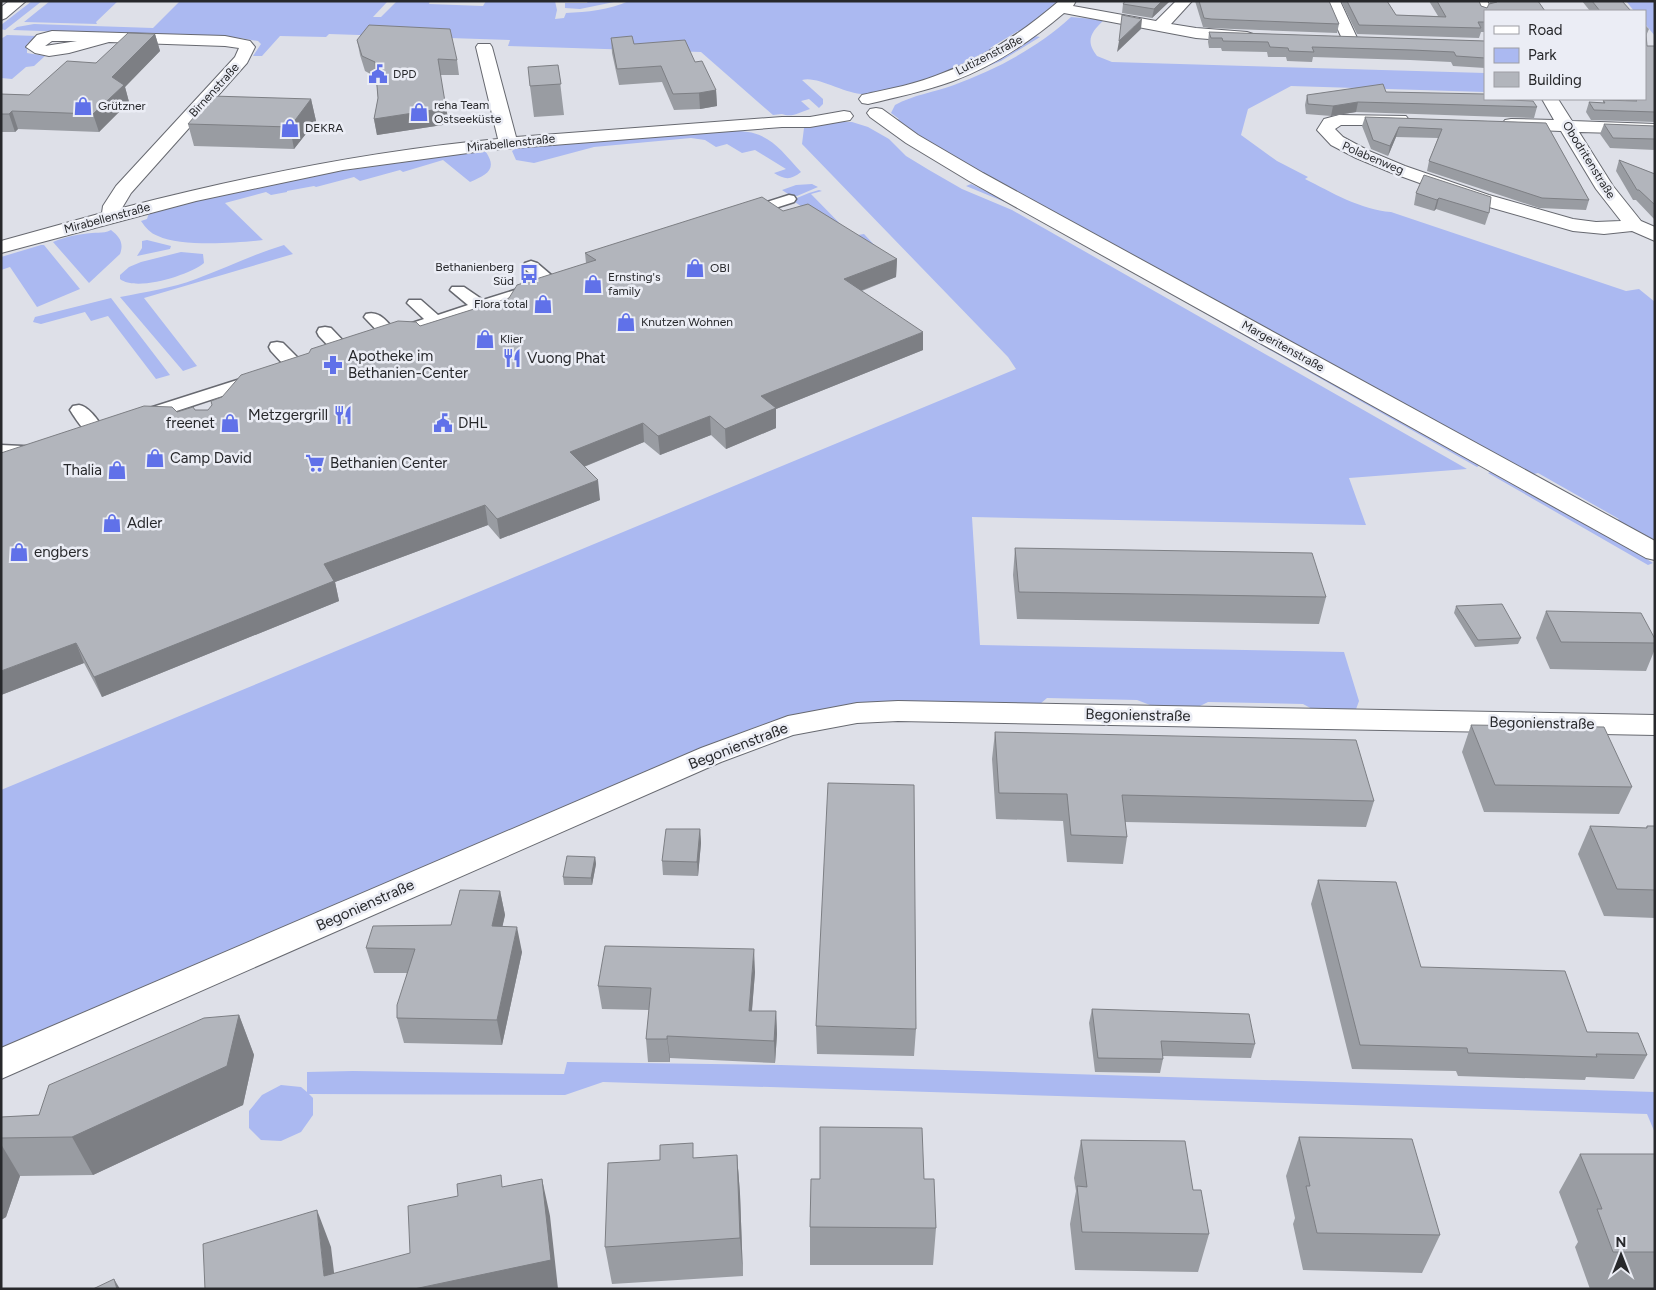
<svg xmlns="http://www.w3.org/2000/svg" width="1656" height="1290" font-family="Figtree,sans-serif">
<rect width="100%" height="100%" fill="#dee0e8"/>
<!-- green -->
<path fill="#abb9f1" d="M32,1H42L5,30L1,29V25Z
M50,1H118L96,22L97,24L24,22Z
M180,1H388L373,17H381L397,1H430L429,4L483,6L486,1H555L557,10L555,19L564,18L566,13C587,12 609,10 629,1H1061L1023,32L1018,31L990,48L995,50C960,67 925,83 887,90C880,92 872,94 864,94C845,94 816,75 802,80L823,99V104L819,108L809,99L801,101L810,109C800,112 792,118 782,114L773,115L701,52L508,46L510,40L329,34L326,37L280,36L262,56H253L261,44L258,41L240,38L13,30L17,27L34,24L153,28Z
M588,1H619L580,9L565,8V3H587Z
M1626,1H1655V36L1645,24V11H1634Z
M1071,17L1104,20C1091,32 1085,41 1097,56L1112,62L1485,73V92L1291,86L1248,109L1241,135L1277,161L1308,177L1305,179C1331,192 1361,210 1391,212L1626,291L1639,289L1655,302V544L1615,521L1619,519L1538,473L1530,475L915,136L894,121L899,119L891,113L895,105C913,95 935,92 954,85C997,69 1037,48 1071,17Z
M7,35L37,36L27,44V53L45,56L34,66L26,67L12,79L1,78V39Z
M1035,36L1040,37L1001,61L951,81L1009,52Z
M838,122H852L868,127L889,139L906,156L929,170L962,189L1012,210L1467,469L1349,478L1366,525L972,517L980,645L1344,652L1359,701L1355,712L1316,711L1303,704L1208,702L1194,709L1158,708L1137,700L1047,698L1040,704L854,705L783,718L756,727L705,748L1,1053V790L1016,369L1008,357L802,144L804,128Z
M733,131C768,130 779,148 801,172C791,180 785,180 774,173L786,169L755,150L742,153L727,144L716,147L705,140L691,138L594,147L534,163L516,160L512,151L518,147Z
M481,151L486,152C498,170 486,175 470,182L443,160L403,172L400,170L360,181L354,177L316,187L314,186L287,191V192L271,195L266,192L225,203L263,240C237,243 181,247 158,236C150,233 146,228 141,221L147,219L149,213C257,180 370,167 481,151Z
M812,184L818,187L797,196L753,206L788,194L782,190L796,185Z
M971,184L992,194L1010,200L1483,463L1477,467L1017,207L966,186Z
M819,190L822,191L811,194L852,236L864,234L895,267L890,268L792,200L809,193Z
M111,230C120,237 124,243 120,254L89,283L53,242C64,237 79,234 92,233C99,232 104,234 111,230Z
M147,240L171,246L170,249L137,256L142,248V241Z
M41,245H44L80,289L37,307L10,267L1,270V257Z
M284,245L293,254L144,298L197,366L183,371L120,297C146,292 172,288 196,279C226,268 254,254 284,245Z
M181,252L203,254L204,263C190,275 136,292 120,279V275L129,267L141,262Z
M111,298L170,375L156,379L108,316L91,321L85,312L41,324L33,322L35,317Z
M1493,471L1631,549L1653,563L1648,565L1488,473Z
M567,1062L781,1065L1655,1092V1133L1647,1114L603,1082L565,1095L309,1094L313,1098V1115L301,1132L281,1141L261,1140L249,1128V1111L262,1095L281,1085L301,1087L307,1092V1072L353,1071L564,1074Z"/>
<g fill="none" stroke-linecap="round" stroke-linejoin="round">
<!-- pedestrian casing -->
<g stroke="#676970" stroke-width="3">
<path id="pedestrian" d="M789,195L794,196L796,199L794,202L747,217L742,216L740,213L742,210Z
M531,261L537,263L557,280L559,283L557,286H545L525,269L523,266L525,263Z
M537,283L543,285L545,288L543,291L392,340L385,339L364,317L366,314C379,310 386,321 394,329L424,319L407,303L409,300H421L438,315L468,305L450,290L452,287H464L483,300Z
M325,327L331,328L349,347L351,351L349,355H337L319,336L317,332L319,328Z
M277,342L283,343L302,362L305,366L302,370C288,373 280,360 271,351L269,347L271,343Z
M256,374L262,375L265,379L262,383L149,420L143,421L137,420L134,416L137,412Z
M79,405C90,407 99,422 105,431L102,435C87,439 78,422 70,410L73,406Z
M1,445L44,447L47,451L44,455L30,459L1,456Z"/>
</g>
<!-- minor casing -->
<g stroke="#676970" stroke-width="2">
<path id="minor" d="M1059,1H1076L1073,6L1156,21L1176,1H1192L1171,24L1196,28L1247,32L1253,34L1255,37L1253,40L1247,42L1196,38L1064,13C1031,41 994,66 953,81C926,91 897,97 868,104L862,103L859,99L862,95C889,89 917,84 943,73C986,57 1024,31 1059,1Z
M1325,1H1340L1358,40L1356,43H1344Z
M1472,1H1487L1493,11H1485V16L1480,14Z
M52,31L225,36L250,41L255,47L247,63L131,193L122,208C246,176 371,151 498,139L476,47L478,44H490L492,47L516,137L782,117H810L844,111L850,112L853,116L850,120L810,127H782L490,150L343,170L196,201L1,253V241L102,213L103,206L116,186L235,57L239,48L225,46L109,42L69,53L49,56L35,53L26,47L37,35ZM52,41H77L45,46Z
M1542,99H1558L1572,121L1655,124V134L1579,132L1613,186L1641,221L1655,227V241L1632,231L1604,234L1573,231L1475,203L1392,173L1356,158L1331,145L1317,130L1324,119L1339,115L1406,116L1409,120L1406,124L1400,125H1341L1335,129L1343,137L1369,151L1405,166L1489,195L1573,219L1596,222L1621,221L1596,189L1561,131L1511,129L1505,128L1502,124L1505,120L1511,119L1554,120Z
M876,108L882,109L918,135L983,173L1655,541V560L1646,558L969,181L906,143L870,117L867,113L870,109Z
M898,701L1655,715V735L898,721L857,723L793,735L721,762L1,1079V1048L701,748L788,716L857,703Z"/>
</g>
<!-- primary casing -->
<g stroke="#676970" stroke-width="2">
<path id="primary" d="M9,1H26L6,18L1,20V7Z"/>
</g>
<!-- pedestrian -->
<use href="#pedestrian" fill="#fff" fill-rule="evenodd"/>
<!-- minor -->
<use href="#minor" fill="#fff" fill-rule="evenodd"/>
<!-- primary -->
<use href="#primary" fill="#fff" fill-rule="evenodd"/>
</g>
<!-- wall -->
<path fill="#999ca2" d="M1170,1L1152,18L1122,13L1123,4Z
M1195,1H1329L1339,24L1337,33L1209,28L1203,27Z
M1341,1H1387L1396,15L1438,16L1429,1H1479L1481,6L1487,8L1490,3L1489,1H1538L1485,11V32H1481L1479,38L1357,34Z
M1582,1H1622L1631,11H1590Z
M1645,25L1649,29L1646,36L1647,46H1655V122L1591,120L1586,112L1589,102L1603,103V100L1626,101L1625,99H1645Z
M1209,32L1485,41V68L1453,66L1451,62L1410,60L1313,57L1312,62L1287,61L1286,57H1268L1267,52L1222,51L1221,48H1209L1208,42Z
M155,34L160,51L125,87L129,102L99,132L18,129L15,132H1V94L29,95Z
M611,38L695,62L716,90L717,106L700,109L674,110L662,82L619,85L612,53Z
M357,40L457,60L459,75H440L449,124L377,135L374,119L378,98L376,77L365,71L360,55Z
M558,65L564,115L534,117L530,86Z
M1386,92L1495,100L1537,107L1534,118L1356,112L1331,116L1306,114L1305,105L1307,95Z
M311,99L316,121L294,149L194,146L188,124Z
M1365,117L1546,123L1589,200L1586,210L1539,208L1427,171L1429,161L1438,138L1396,137L1388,156L1371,149L1362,126Z
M1604,124L1655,126V150L1610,148L1600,134Z
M1619,160L1655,174V220L1636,200H1633L1616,171Z
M1424,175L1489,213L1485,225L1436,209L1434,211L1414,205L1416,193Z
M783,211L897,259L896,277L862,291L923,350L776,409V428L726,449L711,435L660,455L644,442L584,467L600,500L500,539L488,525L335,582L339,601L102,697L84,663L1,695L177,412L195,410H208L420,326L509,298L586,263L585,253Z
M1015,548L1326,597L1319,624L1017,619L1013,575Z
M1456,606L1521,638L1518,644L1475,647L1454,613Z
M1546,611L1655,639V649L1646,671L1550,669L1536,638Z
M1471,725L1632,787L1619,814L1484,812L1462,752Z
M995,732L1374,801L1366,827L1125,822L1127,837L1123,864L1067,862L1063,821L996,819L992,759Z
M1590,826L1646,828L1647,826H1655V918L1604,916L1578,854Z
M700,829L701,843L698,876L663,875L662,861Z
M595,857L596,864L592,885H564L563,877Z
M1318,880L1421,967L1647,1055L1634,1079L1586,1077L1585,1080L1458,1076L1456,1071L1352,1069L1311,904Z
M500,891L505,915L502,927L522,952L502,1045L404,1043L397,1018L407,973H374L366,948L451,925Z
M755,972L752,1011H776L777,1034L775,1063L670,1058V1062H648L646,1039L649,1010L602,1009L598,986Z
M1092,1009L1255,1044L1251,1058L1163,1056V1059L1160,1073L1095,1072L1089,1023Z
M239,1015L254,1055L243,1105L93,1175L20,1176L6,1217L1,1220V1117L39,1115Z
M816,1026L916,1029L914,1056L817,1054Z
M1299,1137L1440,1235L1422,1273L1303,1270L1293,1224L1295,1218L1286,1176Z
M1081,1140L1193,1190L1209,1234L1198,1272L1075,1270L1070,1224L1076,1191L1074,1178Z
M1580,1154H1655V1289H1590L1575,1247L1578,1242L1559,1192Z
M737,1155L740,1194L743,1276L612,1284L605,1247Z
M924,1179L936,1228L933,1265H810V1227Z"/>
<!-- shaded-wall -->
<path fill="#7d7f84" d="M1162,1H1170L1152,18L1154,9Z
M1142,19L1141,29L1117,52L1119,41Z
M155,34L160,51L125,87L129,102L99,132L93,114L112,77Z
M716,90L717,106L700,109L699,93Z
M311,99L316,121L294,149L290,127Z
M1358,102L1356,112L1331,116L1333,106Z
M446,108L449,124L377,135L374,119Z
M12,111L18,129L15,132L9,114Z
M1399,127L1396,137L1388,156L1390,146Z
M1439,198L1436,209L1434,211L1437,200Z
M897,259L896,277L844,297V279Z
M923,332V350L776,409V428L726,449L725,429L761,396Z
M710,416L711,435L660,455L658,436Z
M643,423L644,442L573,471L570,452Z
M598,480L600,500L500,539L497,519Z
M485,505L488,525L335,582L339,601L102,697L94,677L324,564Z
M76,643L84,663L1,695V671Z
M700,829L701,843L698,876L697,862Z
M595,857L596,864L592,885L591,878Z
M500,891L505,915L497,951L492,926Z
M517,927L522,952L502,1045L497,1020Z
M754,949L755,972L750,1033L749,1011Z
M776,1011L777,1034L775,1063L774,1041Z
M239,1015L254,1055L243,1105L93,1175L72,1137Z
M667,1036L670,1058V1062L667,1039Z
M1,1144L20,1176L6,1217L1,1220Z
M737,1155L740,1194L743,1276L740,1238Z
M542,1179L550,1216L558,1289H414Z
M317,1210L331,1247L336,1289L324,1276Z
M114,1279L120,1289H117Z"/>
<!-- building -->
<path fill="#b2b5bc" stroke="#7d7f84" d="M1125,1H1162L1154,9L1123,4Z
M1199,1H1329L1339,24L1211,19L1204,18Z
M1347,1H1387L1396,15L1446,17L1437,1H1479L1481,6L1487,8L1489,4L1497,2V1H1538L1545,11H1485V22H1478L1481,28L1359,25Z
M1592,1H1622L1631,11H1600Z
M1122,15L1142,19L1119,41Z
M369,25L450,29L457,60L438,59L446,108L374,119L378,98L375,62L362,56L357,40Z
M1209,32L1485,41V58L1456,56L1454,52L1412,50L1312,47L1314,52L1289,51L1288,48L1270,47L1268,42L1223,41L1222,38H1211Z
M1645,32L1646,34L1647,46H1655V112L1594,110L1589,102L1605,103L1603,100L1637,101L1635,99H1645Z
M128,33L155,34L112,77L124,85L93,114L12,111L9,114H1V94L29,95L67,61L96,63Z
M632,36L634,44L685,40L695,62L702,61L716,90L699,93L673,94L661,66L617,69L611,38Z
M558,65L561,84L530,86L528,67Z
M1383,84L1386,92L1485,94V99L1533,101L1537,107L1358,102L1333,106L1308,104L1307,95Z
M212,96L311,99L290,127L188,124Z
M1365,117L1546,123L1589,200L1542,198L1429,161L1442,129L1399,127L1390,146L1373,140Z
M1604,124L1655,126V139L1613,138Z
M1619,160L1655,174V205L1639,190H1637Z
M1424,175L1491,197L1489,213L1439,198L1437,200L1416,193Z
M762,197L783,211L808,204L897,259L844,279L923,332L761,396L776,408L725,429L710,416L658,436L643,423L570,452L598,480L497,519L485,505L324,564L334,581L94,677L76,643L1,671V453L144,406L172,407L177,412L193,407L195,410H208L212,405L211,401L222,397L241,375L309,353L311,349L398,321L416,322L420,326L509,298L517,285L596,260L585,253Z
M1015,548L1312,553L1326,597L1019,592Z
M1502,604L1521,638L1478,640L1456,606Z
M1546,611L1641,613L1655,639V643L1561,642Z
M1471,725L1604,727L1632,787L1495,785Z
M995,732L1356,740L1374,801L1122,795L1127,837L1071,835L1067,794L999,793Z
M828,783L914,785L916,1029L816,1026Z
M1590,826L1647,828V826H1655V890L1617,889Z
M666,829H700L697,862L662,861Z
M567,856L595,857L591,878L563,877Z
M1318,880L1396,882L1421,967L1565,971L1587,1032L1638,1033L1647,1055L1596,1054L1597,1057L1468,1053L1467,1048L1360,1045Z
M460,890L500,891L492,926L517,927L497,1020L397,1018V1005L415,949L366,948L373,926L451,925Z
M605,946L754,949L749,1011H776L774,1041L667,1036V1039H646L651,988L598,986Z
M1092,1009L1249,1014L1255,1044L1161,1041L1163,1059L1098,1058Z
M239,1015L227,1066L72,1137L1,1138V1117L39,1115L49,1085L204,1018Z
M820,1127L922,1128L924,1179H934L936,1228L810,1227L811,1179H820Z
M1299,1137L1412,1139L1440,1235L1317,1233L1306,1186H1310Z
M1081,1140L1185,1141L1193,1190H1201L1209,1234L1082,1232L1077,1186L1087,1187Z
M693,1143V1158L737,1155L740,1238L605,1247L608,1163L660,1160V1145Z
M1580,1154H1655V1252H1613L1597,1209H1602Z
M501,1175L502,1187L542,1179L551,1260L414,1289H205L203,1244L317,1210L324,1276L410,1253L408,1206L458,1196L457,1184Z
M114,1279L117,1289H93Z"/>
<!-- icons -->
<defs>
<g id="civic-bare" transform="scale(1.5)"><path d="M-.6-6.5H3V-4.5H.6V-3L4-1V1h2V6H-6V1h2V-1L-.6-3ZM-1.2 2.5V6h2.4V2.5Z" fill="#6071e9" stroke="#ebedf5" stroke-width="2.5" paint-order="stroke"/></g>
<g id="shop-bare" transform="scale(1.5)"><path d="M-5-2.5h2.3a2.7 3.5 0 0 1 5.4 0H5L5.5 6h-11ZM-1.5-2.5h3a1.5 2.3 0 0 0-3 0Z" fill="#6071e9" stroke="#ebedf5" stroke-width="2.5" paint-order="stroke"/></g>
<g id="bus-bare" transform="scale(1.5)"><path d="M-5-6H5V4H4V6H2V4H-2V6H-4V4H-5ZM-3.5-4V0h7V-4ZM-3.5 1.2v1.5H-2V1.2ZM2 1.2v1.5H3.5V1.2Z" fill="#6071e9" stroke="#ebedf5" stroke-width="2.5" paint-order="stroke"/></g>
<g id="restaurant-bare" transform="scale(1.5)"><path d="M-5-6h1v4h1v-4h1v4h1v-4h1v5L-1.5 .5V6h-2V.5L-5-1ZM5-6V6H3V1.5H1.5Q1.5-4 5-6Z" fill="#6071e9" stroke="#ebedf5" stroke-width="2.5" paint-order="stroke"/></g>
<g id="pharmacy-bare" transform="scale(1.5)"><path d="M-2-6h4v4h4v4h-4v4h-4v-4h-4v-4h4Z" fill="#6071e9" stroke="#ebedf5" stroke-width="2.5" paint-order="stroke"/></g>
<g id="supermarket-bare" transform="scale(1.5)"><path d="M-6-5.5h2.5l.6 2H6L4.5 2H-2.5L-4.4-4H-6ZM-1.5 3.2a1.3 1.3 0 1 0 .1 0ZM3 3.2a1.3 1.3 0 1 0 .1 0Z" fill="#6071e9" stroke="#ebedf5" stroke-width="2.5" paint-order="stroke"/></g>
</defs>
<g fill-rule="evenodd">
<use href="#civic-bare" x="378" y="74"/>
<use href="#shop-bare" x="83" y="106"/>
<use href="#shop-bare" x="419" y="112"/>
<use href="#shop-bare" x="290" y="128"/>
<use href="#shop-bare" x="695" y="268"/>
<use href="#bus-bare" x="529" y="274"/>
<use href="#shop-bare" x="593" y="284"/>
<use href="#shop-bare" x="543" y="304"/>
<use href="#shop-bare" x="626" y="322"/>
<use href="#shop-bare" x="485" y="339"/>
<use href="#restaurant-bare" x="512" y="358"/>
<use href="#pharmacy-bare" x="333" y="365"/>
<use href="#restaurant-bare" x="343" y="415"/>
<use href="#shop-bare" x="230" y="423"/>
<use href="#civic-bare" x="443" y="423"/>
<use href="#shop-bare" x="155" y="458"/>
<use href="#supermarket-bare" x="315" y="463"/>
<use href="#shop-bare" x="117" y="470"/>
<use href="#shop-bare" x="112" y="523"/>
<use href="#shop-bare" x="19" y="552"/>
</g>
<g text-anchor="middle" stroke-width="5" stroke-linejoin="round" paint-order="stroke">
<!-- far-street labels -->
<g font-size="12" fill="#27282b" stroke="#ebedf5">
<text transform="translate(989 55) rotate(-27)" y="4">Lutizenstraße</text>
<text transform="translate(214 90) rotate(-48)" y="4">Birnenstraße</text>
<text transform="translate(511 143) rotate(-6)" y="4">Mirabellenstraße</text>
<text transform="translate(1373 158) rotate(23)" y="4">Polabenweg</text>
<text transform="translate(1589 160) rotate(58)" y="4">Obodritenstraße</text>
<text transform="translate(107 218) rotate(-15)" y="4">Mirabellenstraße</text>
<text transform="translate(1283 346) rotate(29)" y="4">Margeritenstraße</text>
</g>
<!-- far-poi labels -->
<g font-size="12" fill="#27282b" stroke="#ebedf5" text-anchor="start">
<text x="393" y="78">DPD</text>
<text x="434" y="109">reha Team<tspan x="434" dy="14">Ostseeküste</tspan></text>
<text x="98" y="110">Grützner</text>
<text x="305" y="132">DEKRA</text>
<text x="514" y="271" text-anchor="end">Bethanienberg<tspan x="514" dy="14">Süd</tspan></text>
<text x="710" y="272">OBI</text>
<text x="608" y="281">Ernsting's<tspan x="608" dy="14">family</tspan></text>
<text x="528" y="308" text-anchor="end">Flora total</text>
<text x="641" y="326">Knutzen Wohnen</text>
<text x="500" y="343">Klier</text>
</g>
<!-- poi labels -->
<g font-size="15" fill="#27282b" stroke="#ebedf5" text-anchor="start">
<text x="348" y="361">Apotheke im<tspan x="348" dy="17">Bethanien-Center</tspan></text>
<text x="527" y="363">Vuong Phat</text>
<text x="328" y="420" text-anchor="end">Metzgergrill</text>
<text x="215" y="428" text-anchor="end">freenet</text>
<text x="458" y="428">DHL</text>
<text x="170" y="463">Camp David</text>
<text x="330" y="468">Bethanien Center</text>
<text x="102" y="475" text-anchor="end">Thalia</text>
<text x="127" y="528">Adler</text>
<text x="34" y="557">engbers</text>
</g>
<!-- street labels -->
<g font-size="15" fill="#27282b" stroke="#ebedf5">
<text transform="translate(1138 715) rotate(1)" y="5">Begonienstraße</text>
<text transform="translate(1542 723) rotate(1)" y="5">Begonienstraße</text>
<text transform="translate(738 746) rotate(-21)" y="5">Begonienstraße</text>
<text transform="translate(365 905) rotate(-24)" y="5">Begonienstraße</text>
</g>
</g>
<!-- border -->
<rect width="1656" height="1290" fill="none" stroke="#27282b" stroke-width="5"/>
<!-- legend -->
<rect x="1484" y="10" width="162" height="90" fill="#ebedf5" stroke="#9d9ea4"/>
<rect x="1494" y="26" width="25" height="8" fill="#ffffff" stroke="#9d9ea4"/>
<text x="1528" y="35" font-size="15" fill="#27282b">Road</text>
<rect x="1494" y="48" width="25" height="15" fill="#abb9f1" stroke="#9d9ea4"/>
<text x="1528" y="60" font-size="15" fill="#27282b">Park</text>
<rect x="1494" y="72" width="25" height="15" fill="#b2b5bc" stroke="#9d9ea4"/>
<text x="1528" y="85" font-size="15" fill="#27282b">Building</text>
<!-- north arrow -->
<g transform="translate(1621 1255)" stroke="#ebedf5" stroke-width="4" paint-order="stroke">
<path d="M0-4L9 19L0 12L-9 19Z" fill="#27282b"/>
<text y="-8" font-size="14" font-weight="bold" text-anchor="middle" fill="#27282b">N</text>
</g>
</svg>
